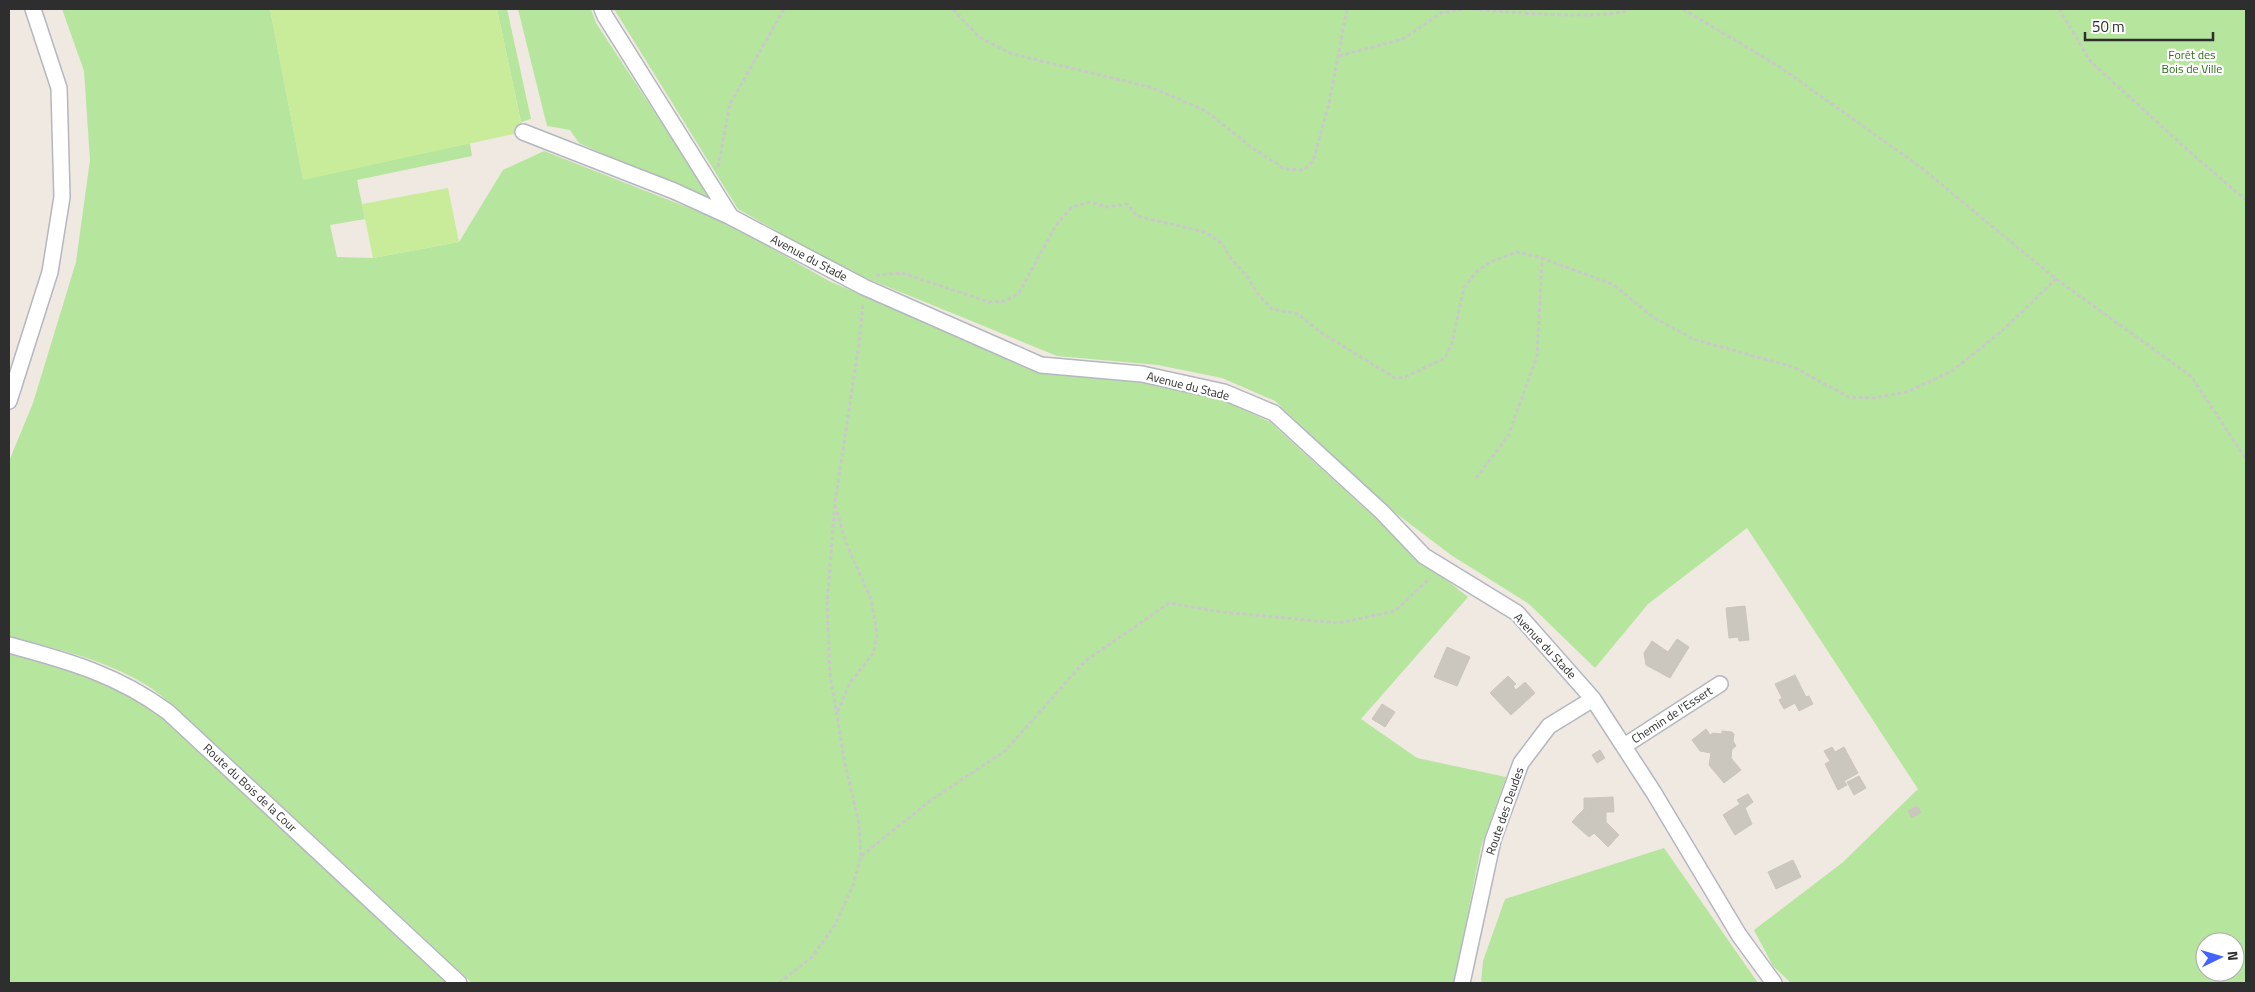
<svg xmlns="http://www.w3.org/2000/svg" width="2255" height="992" font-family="'Titillium Web',sans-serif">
<rect width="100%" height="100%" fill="#efe9e1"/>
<!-- green -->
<path fill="#b6e59e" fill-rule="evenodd" d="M62,9H270L303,179L470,143L472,156L357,180L365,219L330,225L337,257L373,258L459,242L503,170L544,151L725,222L829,281L1041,371L1144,383L1222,399L1270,422L1420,559L1468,597L1361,719L1417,758L1506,777L1481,847L1454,983H472L187,718C175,708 164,697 151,688C108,660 58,649 9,637V461L33,403L76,262L90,160L84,71Z
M497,9H507L531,119L521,122Z
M518,9H591L596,23L715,204L579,143L570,130L547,126Z
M614,9H2246V983H1791L1773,966L1754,930L1842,863L1918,789L1747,528L1648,604L1595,668L1529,604L1451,555L1389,508L1275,401L1222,378L1158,365L1057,356L844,269L738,209ZM2205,942H2235V972H2205Z
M9,650L120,687L175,720L464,983H9Z
M1664,848L1758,983H1481L1483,961L1505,899Z"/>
<!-- pitch -->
<path fill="#c9ec9a" d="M270,9H497L523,132L303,180Z
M448,188L459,242L373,258L362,204Z"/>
<!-- building -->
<path fill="#cbc7bf" stroke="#cbc5ba" d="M1745,606L1749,640L1739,641L1738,637L1729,638L1726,608Z
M1677,639L1689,647L1670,678L1646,665L1644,653L1652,641L1668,652Z
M1447,647L1470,657L1457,686L1434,677Z
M1795,675L1806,697L1809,696L1813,704L1799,711L1795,703L1784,709L1779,700L1782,698L1775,684Z
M1508,676L1516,684L1513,686L1516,690L1525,682L1535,693L1511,715L1490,693Z
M1382,704L1395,712L1385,727L1372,719Z
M1706,729L1710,735L1713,733L1722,734V731L1732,732L1734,734L1733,741L1736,746L1732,749L1731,758L1741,770L1724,783L1709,765L1711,753L1700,751L1692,740Z
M1832,747L1835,752L1844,747L1858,773L1844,781L1847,785L1838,790L1825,764L1830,761L1824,751Z
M1600,750L1605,758L1597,763L1592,755Z
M1859,776L1866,788L1854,795L1847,782Z
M1748,794L1753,802L1745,808L1752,824L1735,835L1723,815L1740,804L1737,800Z
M1613,797L1614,812H1606V822L1619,835L1608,847L1594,833L1589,837L1572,822L1579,814L1585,819L1591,812V798Z
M1584,798H1591V812L1585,819L1579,814L1584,809Z
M1917,806L1921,812L1912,818L1908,811Z
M1793,860L1801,877L1776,889L1768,872Z"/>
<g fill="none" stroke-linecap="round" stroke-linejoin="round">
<!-- minor casing -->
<g stroke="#b4b7c1" stroke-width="18">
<path id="minor" d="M602,9L605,16L731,217L864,287L1041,365L1142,374L1224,392L1274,413L1382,512L1424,556L1517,613L1593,699L1654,793L1739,935L1774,983
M523,132L674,191L731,217
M9,401L50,272L62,197L59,88L33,9
M9,645C69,661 118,675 168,712L459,983
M1624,746L1720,684
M1462,983L1493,840L1521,763L1549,726L1593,699"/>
</g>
<!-- path -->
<path stroke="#c9c9c9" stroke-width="3" stroke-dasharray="4 2.5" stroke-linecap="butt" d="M953,9L979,37L1012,54L1150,87L1206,111L1252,148L1285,169L1303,170L1313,161L1329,104L1347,9
M1473,9C1501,12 1610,21 1630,9
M1683,9L1780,67L1919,166L2056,279L2191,376L2246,459
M2059,9L2091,62L2191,153L2246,200
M1339,56L1403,39L1441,13L1464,9
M718,167L730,104L784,9
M876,275L902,273L989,302L1005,301L1019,293L1056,225L1072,207L1091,202L1107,207L1127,204L1137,216L1205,232L1223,244L1232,260L1247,276L1257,293L1272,309L1298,314L1320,332L1395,378L1405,377L1445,358L1452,343L1464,288L1476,272L1490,262L1517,252L1542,258L1614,285L1653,317L1693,339L1793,367L1849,397L1873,398L1907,392L1952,371L2002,331L2056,279
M1476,478L1508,436L1537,356L1542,258
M835,505L846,543L871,599L877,633L874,652L850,683L837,713
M861,856L859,824L845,764L830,674L827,604L835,502L859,344L863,304
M779,983L812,957L835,925L853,885L861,856L930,801L1006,750L1085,661L1169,603L1221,612L1339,623L1395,611L1430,578"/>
<!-- minor -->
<use href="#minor" stroke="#fff" stroke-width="15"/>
</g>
<g text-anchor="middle" stroke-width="4.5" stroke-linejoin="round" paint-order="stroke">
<!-- park labels -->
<g font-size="12" fill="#2c6e1b" stroke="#fff">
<text x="2192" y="59">Forêt des<tspan x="2192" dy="14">Bois de Ville</tspan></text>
</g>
<!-- street labels -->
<g font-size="12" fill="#2e2e2e" stroke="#fff">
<text transform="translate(809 258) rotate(28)" y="4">Avenue du Stade</text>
<text transform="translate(1188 386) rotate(14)" y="4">Avenue du Stade</text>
<text transform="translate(1545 646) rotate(47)" y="4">Avenue du Stade</text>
<text transform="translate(1672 715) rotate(-33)" y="4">Chemin de l'Essert</text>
<text transform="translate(250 788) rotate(43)" y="4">Route du Bois de la Cour</text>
<text transform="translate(1505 811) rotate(-71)" y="4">Route des Deudes</text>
</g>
</g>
<!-- border -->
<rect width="2255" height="992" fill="none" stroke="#2e2e2e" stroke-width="20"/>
<!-- north arrow -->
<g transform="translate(2220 957) rotate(85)"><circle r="24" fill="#ffffff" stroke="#ababab"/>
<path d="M0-4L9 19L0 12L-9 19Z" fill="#4264fb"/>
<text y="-8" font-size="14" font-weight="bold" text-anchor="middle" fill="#2e2e2e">N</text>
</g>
<!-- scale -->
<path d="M2085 32v8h128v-8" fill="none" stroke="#2e2e2e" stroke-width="2.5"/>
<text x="2092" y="32" font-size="15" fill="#2e2e2e" stroke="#ffffff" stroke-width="4" paint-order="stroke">50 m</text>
</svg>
